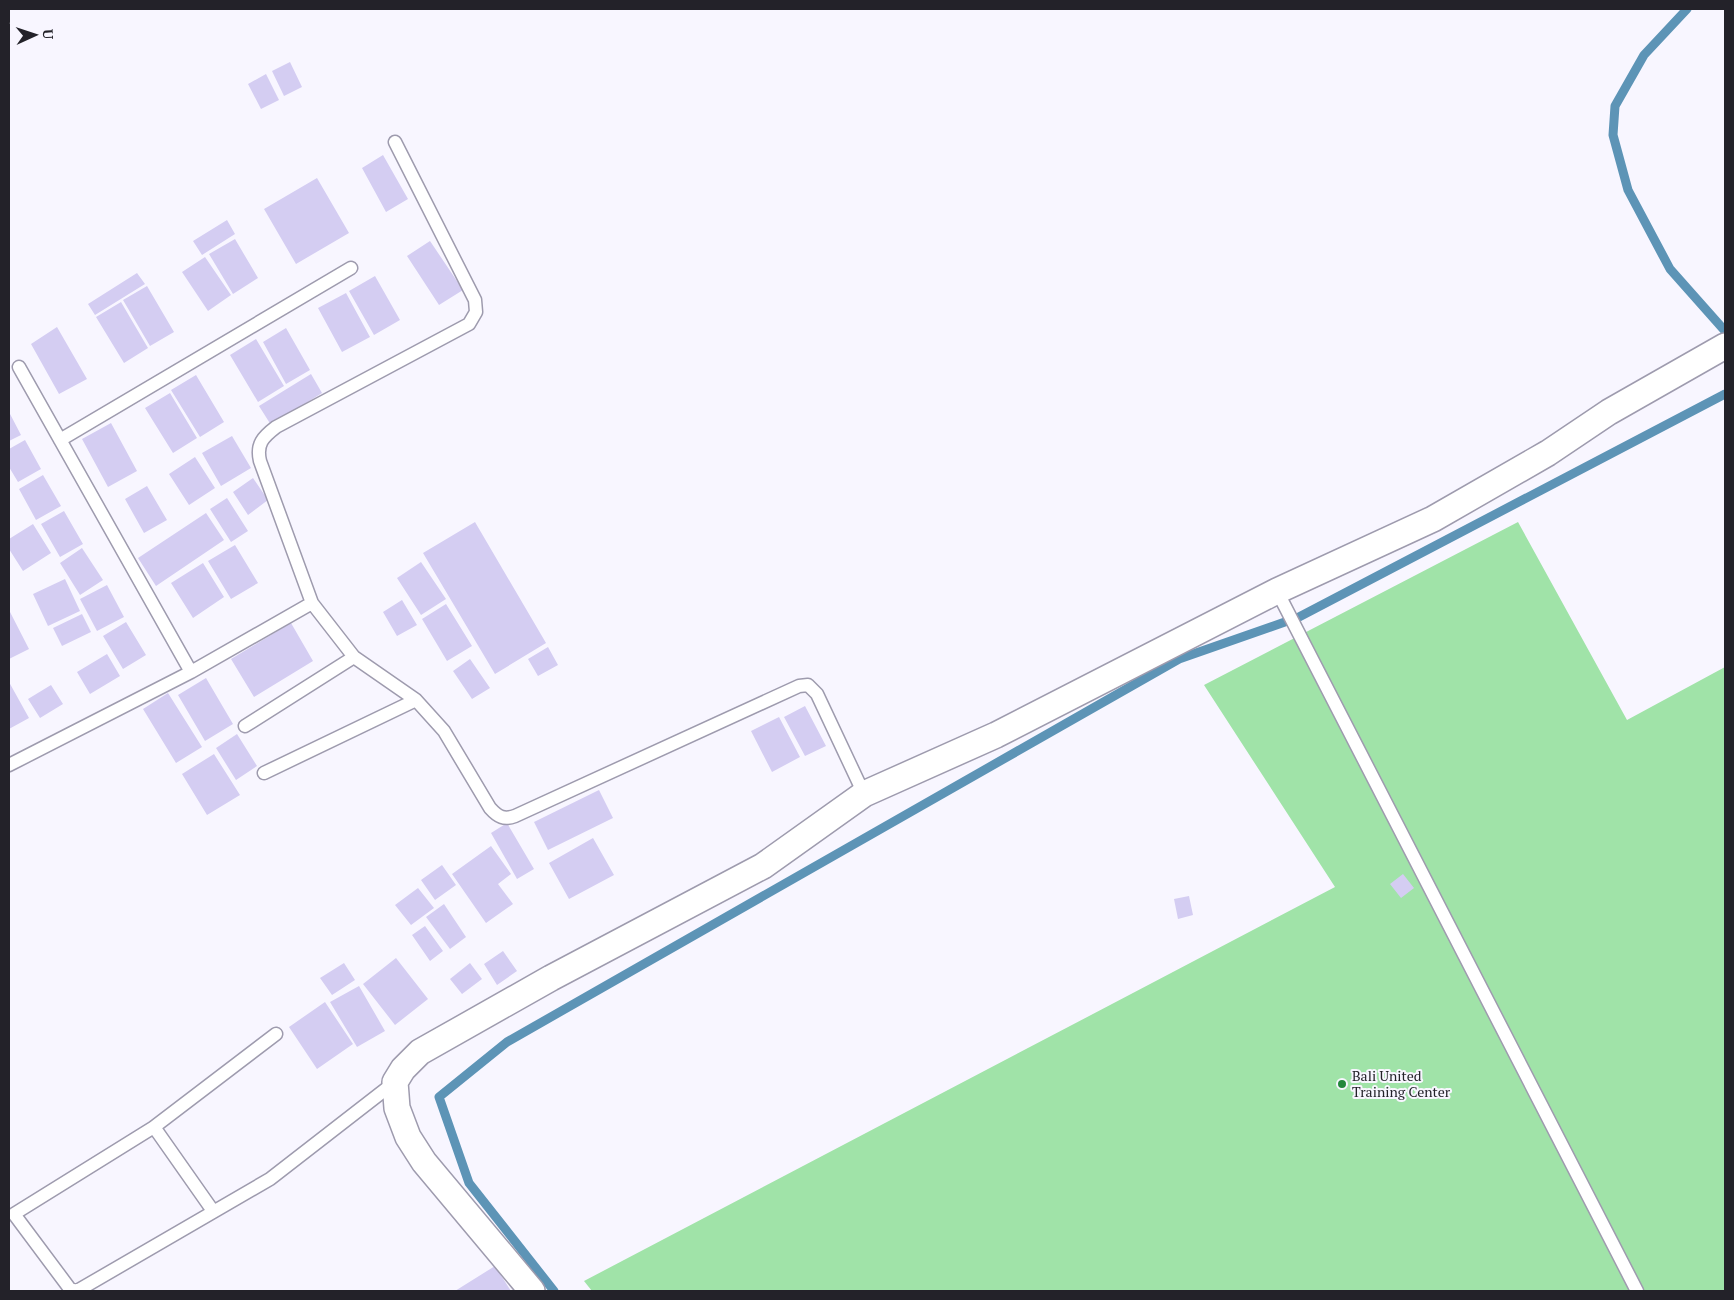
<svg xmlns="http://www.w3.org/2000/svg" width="1734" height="1300" font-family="'PT Serif',serif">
<rect width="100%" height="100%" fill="#f8f6ff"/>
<!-- green -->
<path fill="#a0e3a8" d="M1518,522L1627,720L1725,667V1291H592L584,1281L1335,887L1204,685Z"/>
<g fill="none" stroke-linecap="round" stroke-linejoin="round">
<!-- stream -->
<path stroke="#5d94b6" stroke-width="9" d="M1687,9L1644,55L1615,106L1613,135L1628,190L1670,269L1725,331
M554,1291L469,1183L439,1097L507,1042L1179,659L1299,617L1725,394"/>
</g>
<!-- building -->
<path fill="#d4cdf2" d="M290,62L302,87L284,96L272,71Z
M266,74L279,100L261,109L248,84Z
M383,155L408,199L386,212L362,168Z
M317,178L349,233L296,264L264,209Z
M227,220L235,234L202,255L193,241Z
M235,239L258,278L233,294L209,254Z
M430,241L463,290L439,305L407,256Z
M205,257L231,295L208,311L182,272Z
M137,273L145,284L95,315L88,304Z
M375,276L400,320L374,335L349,291Z
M147,286L174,332L150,346L123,300Z
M346,293L370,337L342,352L318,308Z
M121,302L148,348L124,363L96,317Z
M57,327L87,379L59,394L31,344Z
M286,328L310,370L286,384L263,342Z
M256,339L284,386L258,402L230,355Z
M311,374L322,393L271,425L259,406Z
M196,375L224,422L200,437L171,390Z
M170,393L197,438L173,453L145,408Z
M9,412L21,435L9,441Z
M111,423L137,471L108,487L82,439Z
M232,436L251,468L221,486L202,453Z
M25,440L41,469L18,482L9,467V449Z
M195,457L215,488L189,505L169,474Z
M43,475L61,506L36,520L19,489Z
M253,478L268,500L248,515L233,492Z
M147,486L167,520L144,533L125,499Z
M227,498L248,531L231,542L210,509Z
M64,511L83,544L60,557L41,524Z
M206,513L224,540L156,586L138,558Z
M475,522L546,643L495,674L423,553Z
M33,524L51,553L23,571L9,549V539Z
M235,545L258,583L231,599L208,561Z
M82,548L103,580L80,595L60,563Z
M421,562L446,599L421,615L397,578Z
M203,563L224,597L193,618L171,583Z
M65,579L80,611L48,626L33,594Z
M107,585L124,617L97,631L80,599Z
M402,600L417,625L397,636L383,612Z
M446,604L472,646L447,661L422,619Z
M9,610L29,649L9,659Z
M82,614L91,632L62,646L53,628Z
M126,622L146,655L123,669L103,636Z
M291,623L313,661L254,697L231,659Z
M548,647L558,665L538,676L528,659Z
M107,654L120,676L90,694L77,672Z
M470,659L490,688L472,699L453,671Z
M206,678L233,724L205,741L178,695Z
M9,682L29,718L9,729Z
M51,685L63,704L40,718L28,699Z
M168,693L202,747L176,763L143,709Z
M805,706L826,746L805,756L784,717Z
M779,717L800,757L772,772L751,731Z
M237,734L257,766L236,780L216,748Z
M214,754L240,795L207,815L182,774Z
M599,790L613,818L548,850L534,822Z
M507,823L534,869L517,879L491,833Z
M593,838L614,875L569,899L549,863Z
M491,846L511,874L498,884L513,904L486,923L452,874Z
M442,865L456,885L435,900L421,880Z
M1403,874L1414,888L1401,898L1390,884Z
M418,888L434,908L411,925L395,905Z
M1189,896L1193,915L1178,919L1174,899Z
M444,904L466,937L450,949L426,917Z
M425,926L443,951L430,961L412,935Z
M503,951L517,971L497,985L484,964Z
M396,958L428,999L395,1025L363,984Z
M344,963L355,980L332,995L320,978Z
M470,963L482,979L462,994L450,979Z
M359,986L385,1031L357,1047L330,1002Z
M325,1002L353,1044L317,1069L289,1027Z
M495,1266L511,1291H455Z"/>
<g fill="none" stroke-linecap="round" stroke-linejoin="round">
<!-- lane casing -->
<g stroke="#9e9bae" stroke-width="15">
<path id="lane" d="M395,142L475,300L476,312L469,324L276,427C263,437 256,444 260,461L312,603L354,657L416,700L444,731L490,808C498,817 504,820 515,816L799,686L808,685L817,694L864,794
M19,367L191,672
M60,440L351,268
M1277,591L1637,1291
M245,726L354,657
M9,765L191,672L312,603
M264,773L416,700
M276,1034L154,1127L14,1214L70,1289L77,1291L270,1179L395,1082
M154,1127L213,1211"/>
</g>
<!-- street casing -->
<g stroke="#9e9bae" stroke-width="28">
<path id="street" d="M532,1291L424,1162L408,1137L397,1108L395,1082L403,1069L420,1052L551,978L763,866L864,794L996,735L1277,591L1433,519L1548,453L1609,412L1725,346"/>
</g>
<!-- lane -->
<use href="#lane" stroke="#fff" stroke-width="12"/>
<!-- street -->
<use href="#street" stroke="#fff" stroke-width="25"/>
</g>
<!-- markers -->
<circle fill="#23883c" stroke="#f8f6ff" stroke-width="2" cx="1342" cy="1084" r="5"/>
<g text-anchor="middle" stroke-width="4" stroke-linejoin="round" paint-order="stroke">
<!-- poi labels -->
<g font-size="14" fill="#232229" stroke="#f8f6ff" text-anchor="start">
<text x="1352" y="1081">Bali United<tspan x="1352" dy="16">Training Center</tspan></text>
</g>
</g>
<!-- border -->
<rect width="1734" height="1300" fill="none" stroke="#232229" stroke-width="20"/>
<!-- north arrow -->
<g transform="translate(35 35) rotate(87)" stroke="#f8f6ff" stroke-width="4" paint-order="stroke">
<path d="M0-4L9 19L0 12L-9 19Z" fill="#232229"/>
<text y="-8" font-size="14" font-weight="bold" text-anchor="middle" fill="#232229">U</text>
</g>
</svg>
